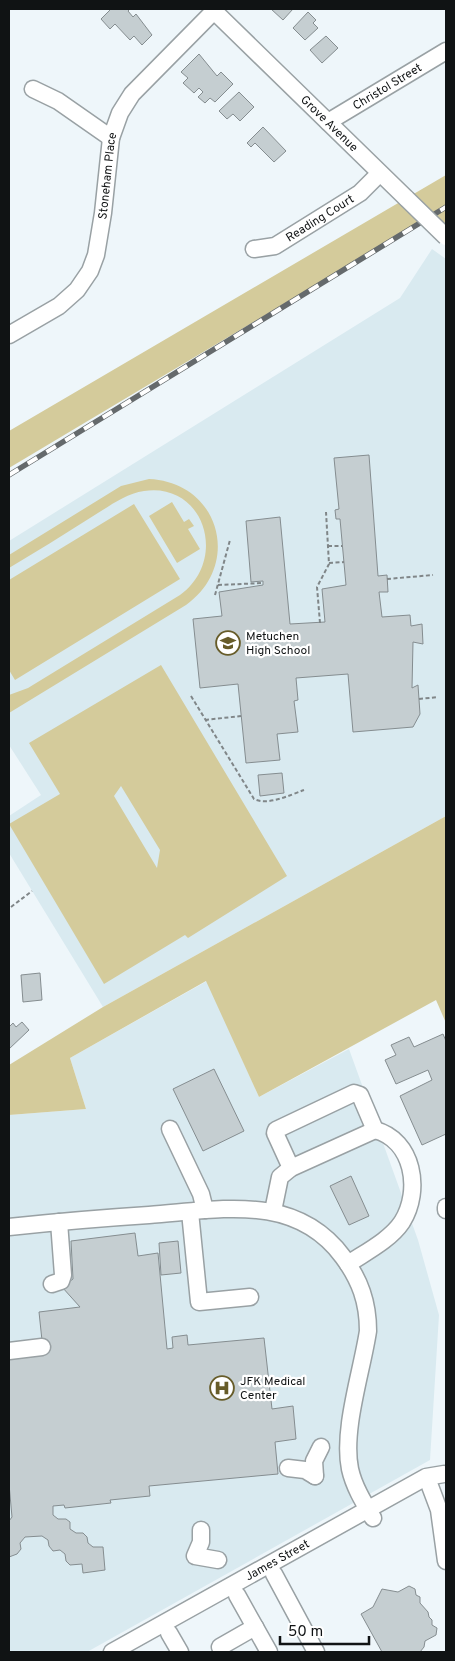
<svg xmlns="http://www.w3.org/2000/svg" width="455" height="1661" font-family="Overpass,sans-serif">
<rect width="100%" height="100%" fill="#eef6fa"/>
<!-- built -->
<path fill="#d9eaf0" d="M432,249L446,259V816L103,1007L9,853V816L41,795L9,745V541L400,298Z
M207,981L259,1097L349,1049L418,1240L439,1315L430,1460L87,1652H9V1115L86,1109L70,1058Z"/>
<!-- green -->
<path fill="#d4cb9b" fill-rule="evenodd" d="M446,175V237L426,219L9,468V431Z
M149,479C219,482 243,564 186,605L9,713V695L28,688L180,595C229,559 204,482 144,491C124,494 107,508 90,518C63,535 36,552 9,568V555L121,486Z
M172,502L184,522L189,519L194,526L188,529L200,549L177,563L149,516Z
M134,504L180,579L15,680L9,670V580Z
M161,665L287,876L188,938L185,935L104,984L9,824L60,794L29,743ZM121,786L160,850L157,868L114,796Z
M446,816V1023L436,1000L259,1097L206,981L70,1058L86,1109L9,1115V1065L103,1007Z"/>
<!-- building -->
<path fill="#c5ced1" stroke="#858d90" d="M111,9H130L128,11L133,17L136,14L152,35L142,45L134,36L130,40L115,24L110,29L101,19Z
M271,9H293L283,20Z
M308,12L316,20L313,23L318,28L305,40L293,28Z
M326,36L338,48L322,63L310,50Z
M199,54L217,76L221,72L233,84L215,102L210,98L205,103L198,97L203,92L199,88L194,93L183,83L188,78L181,72Z
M239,92L254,107L240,121L233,114L227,119L219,111Z
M263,127L286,151L274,162L255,143L251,147L247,143Z
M369,455L378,576L387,575L388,592H379L382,617L410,615L411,626L422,624L423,644L413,642L412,688L418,685L420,714L413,727L353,732L348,674L296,678L298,700L294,701L298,732L277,734L280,760L246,763L238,684L200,688L193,619L222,616L219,592L263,585V581L251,582L246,521L280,517L290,624L325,622L322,589L346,585L340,519H336L335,510L339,509L334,458Z
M282,773L284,793L260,796L258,775Z
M40,973L42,1000L23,1002L21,975Z
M22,1022L29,1030L9,1049V1027L13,1023L16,1027Z
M443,1034L446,1041V1134L422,1145L400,1096L432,1080L428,1070L396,1084L385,1060L396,1055L391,1045L409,1037L414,1047Z
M214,1069L244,1131L203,1151L173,1089Z
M351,1176L369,1216L349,1225L330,1186Z
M135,1233L138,1256L158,1253L167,1349L173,1348L172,1337L187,1335L188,1345L264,1338L272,1409L293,1406L296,1439L275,1442L278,1474L149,1486L150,1496L110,1500L111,1503L65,1508L64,1505L53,1506V1515L58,1519H66L70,1522V1529L76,1533H83L87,1537L88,1543L93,1547H103L105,1570L83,1573L82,1564L70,1565L66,1561L65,1554L60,1550L53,1551L49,1546L48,1540L42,1536L25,1537L20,1543L21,1549L17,1554L9,1557V1521L12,1517L9,1484V1358L43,1350L39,1312L80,1307L62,1287L73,1279L71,1241Z
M178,1241L181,1273L161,1275L159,1243Z
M409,1586L415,1589L416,1595L420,1597V1603L428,1612L429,1617L432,1620V1625L437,1628L436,1635L425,1641L424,1647L420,1652H382L361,1614L373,1607L382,1589L398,1592Z"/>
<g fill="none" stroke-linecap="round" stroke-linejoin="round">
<!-- minor casing -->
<g stroke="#99a1a4" stroke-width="19">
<g id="minor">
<path id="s1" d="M212,9L407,199"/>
<path d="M33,89L58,101L111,138"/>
<path id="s2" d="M328,122L446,51"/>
<path id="s3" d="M254,249L275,246L360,193L379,174"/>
<path id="s4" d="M9,335L59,306L77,290L90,271L96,255L103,213L111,138L120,113L132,94L214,11"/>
<path d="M170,1129L201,1194L205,1210"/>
<path d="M291,1168L275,1133L276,1130L354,1093L360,1095L375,1130"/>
<path d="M446,1207V1210"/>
<path d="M273,1211L280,1177L291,1168L375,1130C413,1140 422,1190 402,1222C390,1240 366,1252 348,1264"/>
<path d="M190,1212L199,1302L250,1297"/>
<path d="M9,1227C56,1222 102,1218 149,1215C219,1210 295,1192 343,1257C360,1280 368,1302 368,1331C362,1371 342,1430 350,1469C354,1487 364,1503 373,1518"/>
<path d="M52,1284L61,1281L63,1275L59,1222"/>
<path d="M9,1351L42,1347"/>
<path d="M288,1468L305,1470L315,1476"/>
<path d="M315,1476L314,1461L321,1447"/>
<path d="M430,1486L439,1510L446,1561"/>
<path d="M201,1530V1542L195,1556L218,1560"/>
<path d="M274,1574L316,1652"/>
<path d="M237,1595L269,1652"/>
<path d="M169,1633L180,1652"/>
<path d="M220,1647L255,1627"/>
<path id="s5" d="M112,1652L426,1477L444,1474"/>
</g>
</g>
<!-- path -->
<path stroke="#808688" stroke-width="2" stroke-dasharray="4 2.5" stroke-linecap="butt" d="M328,546H342
M329,563L344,562
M387,579L433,575
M218,585L263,583
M215,595L230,540
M320,623L317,587L329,564L326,512
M191,696L254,799C268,806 290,795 304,790
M419,699L438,697
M205,720L241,716
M11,907L32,891"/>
<!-- minor -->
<use href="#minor" stroke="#fff" stroke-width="16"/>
<!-- rail casing -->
<g stroke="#656a6c" stroke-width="5.5">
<path id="rail" d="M9,475L446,207"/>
</g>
<!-- rail -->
<use href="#rail" stroke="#fff" stroke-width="4" stroke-dasharray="11" stroke-linecap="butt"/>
<!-- minor-bridge casing -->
<g stroke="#99a1a4" stroke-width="19" stroke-linecap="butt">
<path id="minor-bridge" d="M407,199L446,237"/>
</g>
<!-- minor-bridge -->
<use href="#minor-bridge" stroke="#fff" stroke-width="16"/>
</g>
<!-- icons -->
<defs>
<g id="school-ring" transform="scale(1.25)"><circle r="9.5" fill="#fff" stroke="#675c29" stroke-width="1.5"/><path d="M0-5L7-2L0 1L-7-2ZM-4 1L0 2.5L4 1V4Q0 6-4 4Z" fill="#675c29"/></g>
<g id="hospital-ring" transform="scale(1.25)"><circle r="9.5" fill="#fff" stroke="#675c29" stroke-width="1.5"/><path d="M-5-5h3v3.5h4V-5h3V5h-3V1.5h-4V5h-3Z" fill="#675c29"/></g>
</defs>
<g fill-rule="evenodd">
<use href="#school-ring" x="228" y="643"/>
<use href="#hospital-ring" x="222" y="1388"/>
</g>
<g text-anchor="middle" stroke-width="4.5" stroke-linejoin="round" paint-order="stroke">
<!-- street labels -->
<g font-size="12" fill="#101314" stroke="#fff">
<text dy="4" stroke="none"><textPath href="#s2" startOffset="69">Christol Street</textPath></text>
<text dy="4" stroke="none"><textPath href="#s1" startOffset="164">Grove Avenue</textPath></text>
<text dy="4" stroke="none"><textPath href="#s4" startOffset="202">Stoneham Place</textPath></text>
<text dy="4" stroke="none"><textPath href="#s3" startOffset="74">Reading Court</textPath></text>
<text dy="4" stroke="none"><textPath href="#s5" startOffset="189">James Street</textPath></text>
</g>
<!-- poi labels -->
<g font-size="12" fill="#101314" stroke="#fff" text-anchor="start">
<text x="246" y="640">Metuchen<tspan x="246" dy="14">High School</tspan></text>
<text x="240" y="1385">JFK Medical<tspan x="240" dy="14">Center</tspan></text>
</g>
</g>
<!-- border -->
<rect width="455" height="1661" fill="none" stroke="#101314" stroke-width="20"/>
<!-- scale -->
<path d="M280 1636v8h89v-8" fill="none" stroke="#101314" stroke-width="2.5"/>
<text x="288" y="1636" font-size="15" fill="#101314" stroke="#ffffff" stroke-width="4" paint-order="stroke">50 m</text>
</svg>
